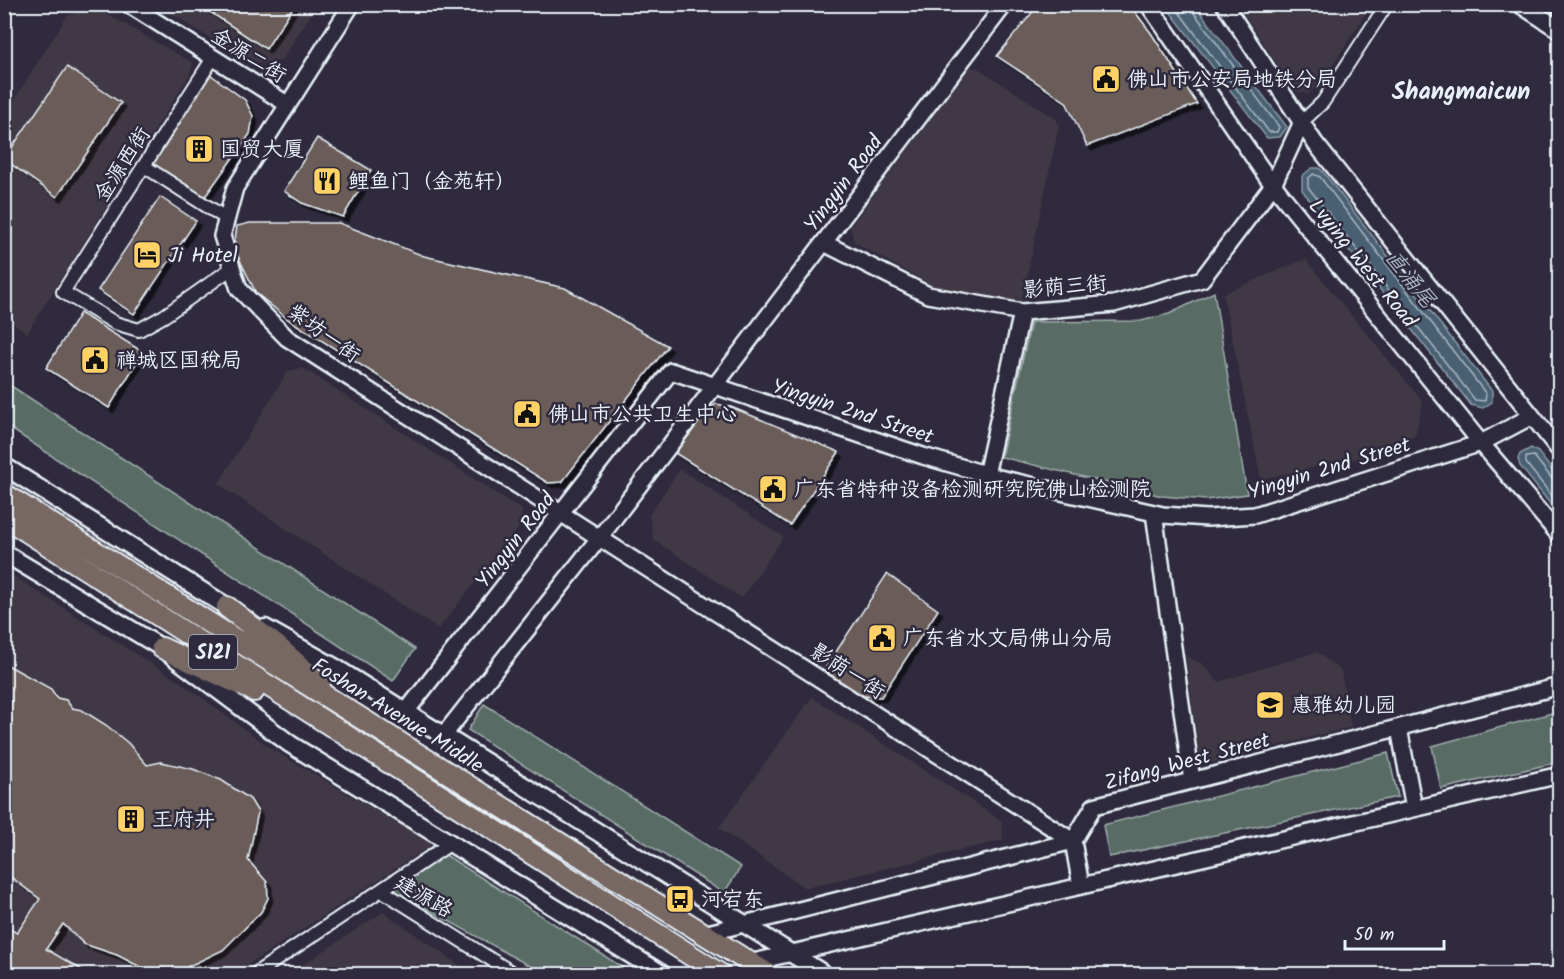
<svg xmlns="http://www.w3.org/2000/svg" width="1564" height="979" font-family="Kalam,'LXGW WenKai TC',sans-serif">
<defs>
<filter id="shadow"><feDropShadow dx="4.5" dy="4.5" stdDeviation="0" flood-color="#0009"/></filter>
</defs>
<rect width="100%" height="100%" fill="#2f2a3d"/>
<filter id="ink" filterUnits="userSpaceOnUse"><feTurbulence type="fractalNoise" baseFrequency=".0167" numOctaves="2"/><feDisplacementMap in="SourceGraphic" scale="12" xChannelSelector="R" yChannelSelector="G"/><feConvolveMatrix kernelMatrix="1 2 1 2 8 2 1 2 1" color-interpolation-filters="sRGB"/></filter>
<g filter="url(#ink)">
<!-- built -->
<path fill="#413945" d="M158,5H317L281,61L262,64L248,62Z
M1238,5H1371L1322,82L1308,94L1295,91Z
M96,8L193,63L190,74L27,333L5,317L4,116L67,16Z
M969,67L978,68L1056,119L1059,125L1021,304L941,290L854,242L850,227Z
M1305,259L1423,402L1415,435L1391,451L1261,479L1223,294Z
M303,368L522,510L521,525L438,629L218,484L288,371Z
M680,469L783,537L742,598L654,540L649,515Z
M4,570L183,684L273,750L433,844L234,974H5Z
M1317,652L1341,671L1351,727L1203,765L1199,754L1186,656L1203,664L1218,682Z
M812,697L1002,821L1003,840L805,888L719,828Z
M383,912L472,974H289Z"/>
<!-- green -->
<path fill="#596c65" stroke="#a0aeae" stroke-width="1.5" d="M1214,292L1247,494L1206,500L1162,496L1001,457L1031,322L1141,321L1169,314Z
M5,382L415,649L393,681L5,425Z
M484,704L741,867L724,893L468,730Z
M1559,711V762L1441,789L1432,746Z
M1388,753L1398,797L1109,857L1103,825Z
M444,854L633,974H544L393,890Z"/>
<!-- water -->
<path fill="#496173" stroke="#899ba8" stroke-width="1.5" d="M1165,5H1195L1287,127L1280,137L1267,138Z
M1312,168H1319L1324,173L1492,391V402L1483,408L1471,405L1302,190V176Z
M1531,448L1538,452L1559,479V515L1520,466L1518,459L1520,454Z"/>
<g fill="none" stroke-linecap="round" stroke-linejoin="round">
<!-- shore -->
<path stroke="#a8b7c3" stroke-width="1.5" d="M1173,4L1269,132H1277L1279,127L1192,10L1190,4
M1313,174L1320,177L1486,394L1485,401L1475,400L1308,187V179Z
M1560,482L1553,480L1534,456L1526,457V463L1560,506"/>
</g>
<!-- building -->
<path fill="#6a5c59" stroke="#e8f1f8" stroke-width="1.5" filter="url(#shadow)" d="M198,4H295L266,49Z
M1039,4H1129L1151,33L1197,104L1087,146L1066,102L997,56Z
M67,67L121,103L57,197L4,159Z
M207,72L245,100L253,116L250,134L204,198L149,164Z
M317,138L371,170L343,217L302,203L284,191Z
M160,197L196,221L134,314L98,290Z
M250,223H339L424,256L565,288L668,346L562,482L548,483L289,320L256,293L234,248L237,226Z
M80,313L143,352L109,408L46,368Z
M716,404L731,407L839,452L790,525L675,453L708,410Z
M887,574L938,610L881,697L863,696L830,675L826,667Z
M4,663L51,689L57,698L66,700L72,708L82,710L106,725L128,743L147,765L161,762L193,769L221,780L250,799L258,812L248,860L267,882L268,898L261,912L223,950L185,968L154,974L117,955L84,944L63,924L46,949L89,974H4V926L17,933L40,899L4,872Z"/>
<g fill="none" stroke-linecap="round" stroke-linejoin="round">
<!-- minor casing -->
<g stroke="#e8f1f8" stroke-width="16">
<path id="minor" d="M213,58L63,292L115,323L139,330L164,316L232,268
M1302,122L1323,102L1387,4
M144,166L227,219
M381,890L451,843
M255,974L381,890L514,974"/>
</g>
<!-- tertiary casing -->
<g stroke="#e8f1f8" stroke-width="20">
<path id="tertiary" d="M128,4L287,104
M352,4L235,188L222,236L239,289L287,338L1073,841L1081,886
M1148,4L1267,177L1481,443L1560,536
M1224,4L1315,143L1560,451
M824,243L928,295L1022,312L1114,304L1202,279L1273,185L1302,122
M986,475L1022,312
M1154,513L1192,781
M405,713L671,371L923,456L999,478L1163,515L1208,518L1255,515L1481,443L1532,416
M1399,728L1414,808
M443,736L600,537L1005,4
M704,934L1073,841L1094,806L1560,686
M749,963L1560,775"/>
</g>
<!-- secondary casing -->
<g stroke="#e8f1f8" stroke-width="21">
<path id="secondary" d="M1520,4L1560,30
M1559,4L1560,5
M4,466L237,613
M4,553L162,648L290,744L662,974
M265,628L336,668L824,974"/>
</g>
<!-- trunk casing -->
<g stroke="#e8f1f8" stroke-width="24">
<path id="trunk" d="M4,494L768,974
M4,517L720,974
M227,607L277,646L320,684
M162,648L254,691"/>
</g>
<!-- minor -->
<use href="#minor" stroke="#2f2a3d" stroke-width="12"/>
<!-- tertiary -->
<use href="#tertiary" stroke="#2f2a3d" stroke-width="15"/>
<!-- secondary -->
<use href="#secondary" stroke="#2f2a3d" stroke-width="16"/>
<!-- trunk -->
<use href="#trunk" stroke="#776864" stroke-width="20"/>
</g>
</g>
<!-- icons -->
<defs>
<g id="civic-square" transform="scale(1.5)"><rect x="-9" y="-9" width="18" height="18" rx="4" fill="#ffd166" stroke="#2f2a3d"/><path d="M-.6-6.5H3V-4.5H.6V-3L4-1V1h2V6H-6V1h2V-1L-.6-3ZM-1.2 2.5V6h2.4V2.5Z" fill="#111"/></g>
<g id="building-square" transform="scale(1.5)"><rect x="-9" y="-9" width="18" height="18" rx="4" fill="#ffd166" stroke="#2f2a3d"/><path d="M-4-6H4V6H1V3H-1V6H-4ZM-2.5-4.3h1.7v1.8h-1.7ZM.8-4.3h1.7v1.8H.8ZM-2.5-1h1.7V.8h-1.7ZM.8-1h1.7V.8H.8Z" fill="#111"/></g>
<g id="restaurant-square" transform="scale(1.5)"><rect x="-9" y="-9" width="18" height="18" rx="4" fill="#ffd166" stroke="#2f2a3d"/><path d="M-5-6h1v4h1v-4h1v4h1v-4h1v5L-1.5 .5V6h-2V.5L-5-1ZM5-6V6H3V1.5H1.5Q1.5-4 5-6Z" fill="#111"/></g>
<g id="hotel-square" transform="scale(1.5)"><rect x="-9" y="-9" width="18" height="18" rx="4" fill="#ffd166" stroke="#2f2a3d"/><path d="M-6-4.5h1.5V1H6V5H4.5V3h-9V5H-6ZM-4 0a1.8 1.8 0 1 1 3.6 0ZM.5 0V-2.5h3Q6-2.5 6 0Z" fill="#111"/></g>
<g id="school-square" transform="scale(1.5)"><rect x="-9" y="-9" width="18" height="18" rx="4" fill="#ffd166" stroke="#2f2a3d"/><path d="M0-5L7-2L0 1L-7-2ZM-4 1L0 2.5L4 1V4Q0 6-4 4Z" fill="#111"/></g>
<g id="bus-square" transform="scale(1.5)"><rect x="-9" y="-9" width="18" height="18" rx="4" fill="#ffd166" stroke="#2f2a3d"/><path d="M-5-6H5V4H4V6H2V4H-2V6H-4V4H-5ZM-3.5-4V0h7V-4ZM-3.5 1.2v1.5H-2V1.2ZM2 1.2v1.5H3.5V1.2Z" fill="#111"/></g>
</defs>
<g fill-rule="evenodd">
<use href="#civic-square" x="1106" y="79"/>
<use href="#building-square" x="199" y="149"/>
<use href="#restaurant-square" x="327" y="181"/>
<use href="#hotel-square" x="147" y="255"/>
<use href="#civic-square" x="95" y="360"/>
<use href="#civic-square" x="527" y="414"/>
<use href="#civic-square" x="773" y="489"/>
<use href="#civic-square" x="882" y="638"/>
<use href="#school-square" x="1270" y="705"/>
<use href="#building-square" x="131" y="819"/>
<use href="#bus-square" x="680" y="899"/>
</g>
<g text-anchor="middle" stroke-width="5" stroke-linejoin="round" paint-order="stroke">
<!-- shield labels -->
<rect fill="#2f2a3d" stroke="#b0b5c0" stroke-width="1.5" x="189" y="635" width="48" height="34" rx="4.5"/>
<g font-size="20" font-weight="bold" fill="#e8f1f8">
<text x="213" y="659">S121</text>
</g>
<!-- street labels -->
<g font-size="21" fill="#e8f1f8" stroke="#2f2a3d">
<text transform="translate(249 55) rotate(32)" y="7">金源二街</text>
<text transform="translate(122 164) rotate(-57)" y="7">金源西街</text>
<text transform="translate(843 183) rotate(-53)" y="7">Yingyin Road</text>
<text transform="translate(1363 263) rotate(51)" y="7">Lvying West Road</text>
<text transform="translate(1065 286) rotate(-5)" y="7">影荫三街</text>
<text transform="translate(324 333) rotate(36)" y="7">紫坊一街</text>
<text transform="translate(853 411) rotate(18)" y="7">Yingyin 2nd Street</text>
<text transform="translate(1329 468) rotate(-17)" y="7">Yingyin 2nd Street</text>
<text transform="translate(515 540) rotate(-52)" y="7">Yingyin Road</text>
<text transform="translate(848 671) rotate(33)" y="7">影荫一街</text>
<text transform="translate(398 715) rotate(32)" y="7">Foshan Avenue Middle</text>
<text transform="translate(1187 761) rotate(-15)" y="7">Zifang West Street</text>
<text transform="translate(424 896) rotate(30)" y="7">建源路</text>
</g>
<!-- poi labels -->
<g font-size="21" fill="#e8f1f8" stroke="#2f2a3d" text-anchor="start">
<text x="1127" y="86">佛山市公安局地铁分局</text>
<text x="220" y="156">国贸大厦</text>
<text x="348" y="188">鲤鱼门（金苑轩）</text>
<text x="168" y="262">Ji Hotel</text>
<text x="116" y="367">禅城区国税局</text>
<text x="548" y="421">佛山市公共卫生中心</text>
<text x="794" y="496">广东省特种设备检测研究院佛山检测院</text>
<text x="903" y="645">广东省水文局佛山分局</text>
<text x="1291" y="712">惠雅幼儿园</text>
<text x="152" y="826">王府井</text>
<text x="701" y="906">河宕东</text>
</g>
<!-- water labels -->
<g font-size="22" font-style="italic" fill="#a8b7c3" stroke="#2f2a3d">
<text transform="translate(1411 278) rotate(52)" y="8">直涌尾</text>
</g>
<!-- quarter labels -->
<g font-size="24" font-weight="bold" fill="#e8f1f8" stroke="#2f2a3d">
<text x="1461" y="99">Shangmaicun</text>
</g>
</g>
<!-- margin -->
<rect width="1564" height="979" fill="none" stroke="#2f2a3d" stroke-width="24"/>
<rect x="12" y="12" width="1540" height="955" fill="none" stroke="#e8f1f8" stroke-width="2" filter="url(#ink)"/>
<!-- scale -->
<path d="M1345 940v9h99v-9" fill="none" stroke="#e8f1f8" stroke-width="3"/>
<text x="1354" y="940" font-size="18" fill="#e8f1f8" stroke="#2f2a3d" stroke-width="4.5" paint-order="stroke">50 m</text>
</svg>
